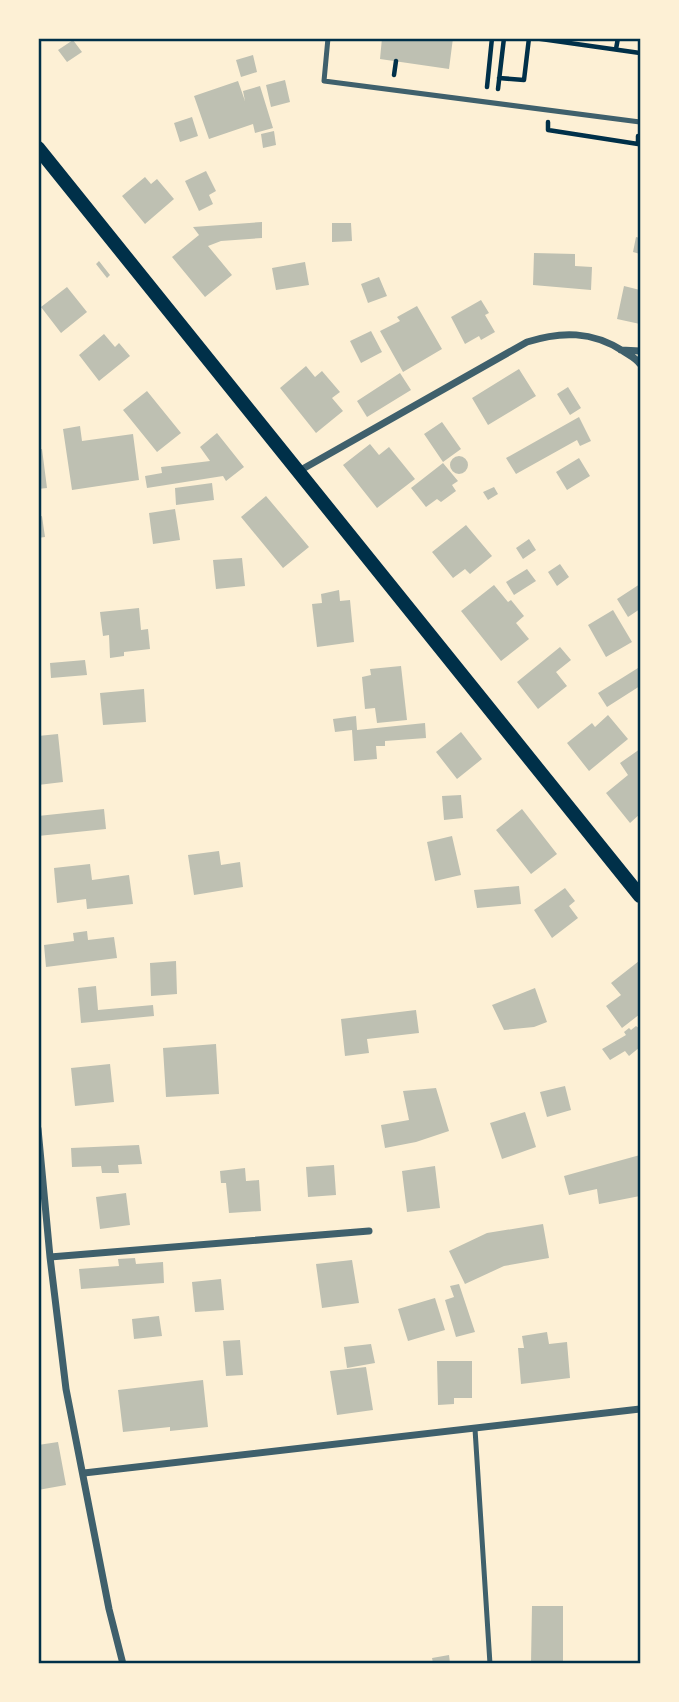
<svg xmlns="http://www.w3.org/2000/svg" width="679" height="1702" font-family="'Exo 2',sans-serif">
<rect width="100%" height="100%" fill="#fdf0d5"/>
<!-- building -->
<path fill="#bec0b2" d="M382,38H453L449,69L380,59Z
M73,40L82,52L67,62L58,50Z
M253,55L257,72L241,77L236,60Z
M285,80L290,102L271,107L266,85Z
M238,81L245,101L243,91L260,86L273,128L255,133L253,124L209,139L194,96Z
M192,117L198,136L180,142L174,123Z
M274,131L276,145L263,148L261,134Z
M206,171L216,191L209,195L213,204L199,211L185,181Z
M145,177L151,184L157,179L174,199L145,224L122,196Z
M262,222V238L221,241L208,246L232,275L205,297L172,257L199,235L193,227Z
M332,223H351L352,241L332,242Z
M636,237L640,238V254L633,252Z
M534,253L575,254V266L592,267L591,290L533,285Z
M99,261L110,275L107,278L96,264Z
M305,262L309,285L276,290L272,268Z
M379,277L387,296L368,303L361,284Z
M624,286L640,290V324L617,319Z
M67,287L87,312L61,333L41,307Z
M481,300L489,313L485,315L495,332L481,340L479,336L465,344L451,317Z
M417,306L442,349L403,372L380,331L400,321L397,317Z
M371,331L382,352L361,363L350,341Z
M104,334L115,347L119,343L130,356L99,381L79,355Z
M306,366L315,377L322,371L340,392L332,398L343,411L316,433L280,388Z
M519,369L536,396L488,425L472,398Z
M400,373L411,390L367,417L357,401Z
M568,387L581,408L570,415L557,394Z
M147,391L181,433L157,452L123,410Z
M579,417L591,441L580,446L577,440L516,474L506,458Z
M442,422L461,449L443,462L424,434Z
M80,426L82,441L133,434L139,480L72,490L63,429Z
M217,433L244,467L226,481L223,476L147,488L145,476L162,473L161,467L210,461L200,447Z
M370,444L379,455L389,447L415,479L377,508L343,465Z
M42,449L47,488L38,489V450Z
M450 465a9 9 0 1 1 18 0a9 9 0 1 1-18 0Z
M579,458L590,476L567,490L556,472Z
M443,463L458,481L452,485L456,491L441,502L437,499L426,507L411,488Z
M212,483L214,500L176,505L175,488Z
M494,487L498,494L488,500L483,492Z
M266,496L309,547L283,568L241,517Z
M175,509L180,540L153,544L149,513Z
M42,516L45,537L38,538V517Z
M466,525L492,556L470,574L465,569L453,578L432,552Z
M529,539L536,550L523,559L516,548Z
M242,558L245,586L216,589L213,560Z
M560,564L569,577L557,586L548,572Z
M527,569L536,581L514,595L506,582Z
M640,584V609L628,617L617,599Z
M494,585L508,602L511,600L524,616L516,623L529,639L501,661L461,611Z
M339,590L340,601L350,600L354,642L317,647L312,604L322,603L321,594Z
M139,608L141,630L148,629L150,649L124,652V656L110,658L109,635L103,636L100,612Z
M613,610L632,642L606,657L588,625Z
M560,647L571,660L556,672L567,686L538,709L517,682Z
M85,660L87,675L51,678L50,663Z
M401,666L407,720L377,723L375,708L365,709L362,677L371,675L370,669Z
M638,668L640,673V686L607,707L598,693Z
M144,689L146,722L103,725L100,693Z
M608,715L628,739L589,771L567,743L592,723L595,727Z
M356,716L357,730L425,723L426,738L385,741V746H376L377,759L354,761L352,730L335,732L333,719Z
M461,732L482,759L457,779L436,752Z
M58,734L63,782L38,785V736Z
M640,749V814L630,823L606,793L628,775L620,763Z
M461,795L463,818L444,820L442,796Z
M104,809L106,829L38,836V816Z
M522,809L557,854L531,874L496,830Z
M452,836L461,875L435,881L427,842Z
M219,851L221,865L240,862L243,887L194,895L188,855Z
M90,864L92,880L129,875L133,904L87,909L86,899L57,903L54,868Z
M519,886L521,904L477,908L474,890Z
M565,888L575,901L569,906L578,918L552,938L534,910Z
M87,931L88,940L114,937L117,958L46,967L44,945L74,941L73,933Z
M176,961L177,994L151,996L150,963Z
M639,961L640,1014L622,1028L606,1006L621,995L611,983Z
M96,986L98,1010L153,1005L154,1016L81,1023L78,988Z
M535,988L547,1022L534,1027L504,1030L492,1005Z
M416,1010L419,1033L367,1039L369,1053L345,1056L341,1019Z
M636,1026L640,1029V1047L629,1056L625,1051L610,1060L602,1049L626,1035L624,1032L629,1028L631,1030Z
M216,1044L219,1094L166,1097L163,1048Z
M110,1064L114,1102L75,1106L71,1068Z
M565,1086L571,1110L547,1117L540,1092Z
M436,1088L449,1131L416,1142L385,1148L381,1125L409,1120L403,1091Z
M525,1112L536,1147L502,1159L490,1123Z
M139,1145L142,1164L118,1165L119,1173H102L101,1166L72,1167L71,1148Z
M640,1155V1196L599,1204L597,1189L569,1195L564,1176Z
M334,1165L336,1195L308,1197L306,1167Z
M435,1166L440,1208L407,1212L402,1171Z
M245,1168L246,1181L259,1180L261,1211L229,1213L226,1183H221L220,1171Z
M126,1193L130,1225L100,1229L96,1197Z
M543,1224L549,1258L504,1266L465,1284L449,1251L487,1233Z
M135,1258L136,1264L163,1262L164,1283L81,1289L79,1269L119,1266L118,1259Z
M352,1260L359,1303L322,1308L316,1264Z
M221,1279L224,1310L195,1312L192,1282Z
M459,1284L475,1332L456,1337L445,1300L454,1297L450,1286Z
M435,1298L445,1330L408,1341L398,1309Z
M159,1316L162,1336L134,1339L132,1319Z
M547,1332L549,1344L567,1342L570,1378L521,1384L518,1348H524L522,1336Z
M240,1340L243,1375L226,1376L223,1341Z
M371,1344L375,1363L347,1368L344,1347Z
M437,1361H472V1398H454V1404L438,1405Z
M366,1367L373,1410L337,1415L330,1371Z
M203,1380L208,1427L170,1431V1427L123,1432L118,1390Z
M58,1442L66,1485L38,1490V1445Z
M532,1606H563V1663H531Z
M449,1655L450,1663H433L432,1658Z"/>
<g fill="none" stroke-linecap="round" stroke-linejoin="round">
<!-- path -->
<path stroke="#003049" stroke-width="4.5" d="M534,38L640,53
M616,49L618,38
M394,75L396,61
M499,78L524,80L529,38
M487,87L492,38
M498,89L504,38
M548,122V130L638,144V136"/>
<!-- service -->
<path stroke="#3f606c" stroke-width="5" d="M328,38L324,81L640,122
M475,1429L490,1664"/>
<!-- minor -->
<path stroke="#3f606c" stroke-width="7" d="M621,350L640,351
M299,471L527,342C561,331 592,331 623,351C629,355 636,358 640,364
M38,1129L50,1257L66,1389L109,1609L123,1664
M50,1257L369,1231
M84,1473L640,1409"/>
<!-- secondary -->
<path stroke="#003049" stroke-width="14" d="M38,148L640,896"/>
</g>
<!-- border -->
<rect width="679" height="1702" fill="none" stroke="#fdf0d5" stroke-width="80"/>
<rect x="40" y="40" width="599" height="1622" fill="none" stroke="#003049" stroke-width="2.5"/>
</svg>
